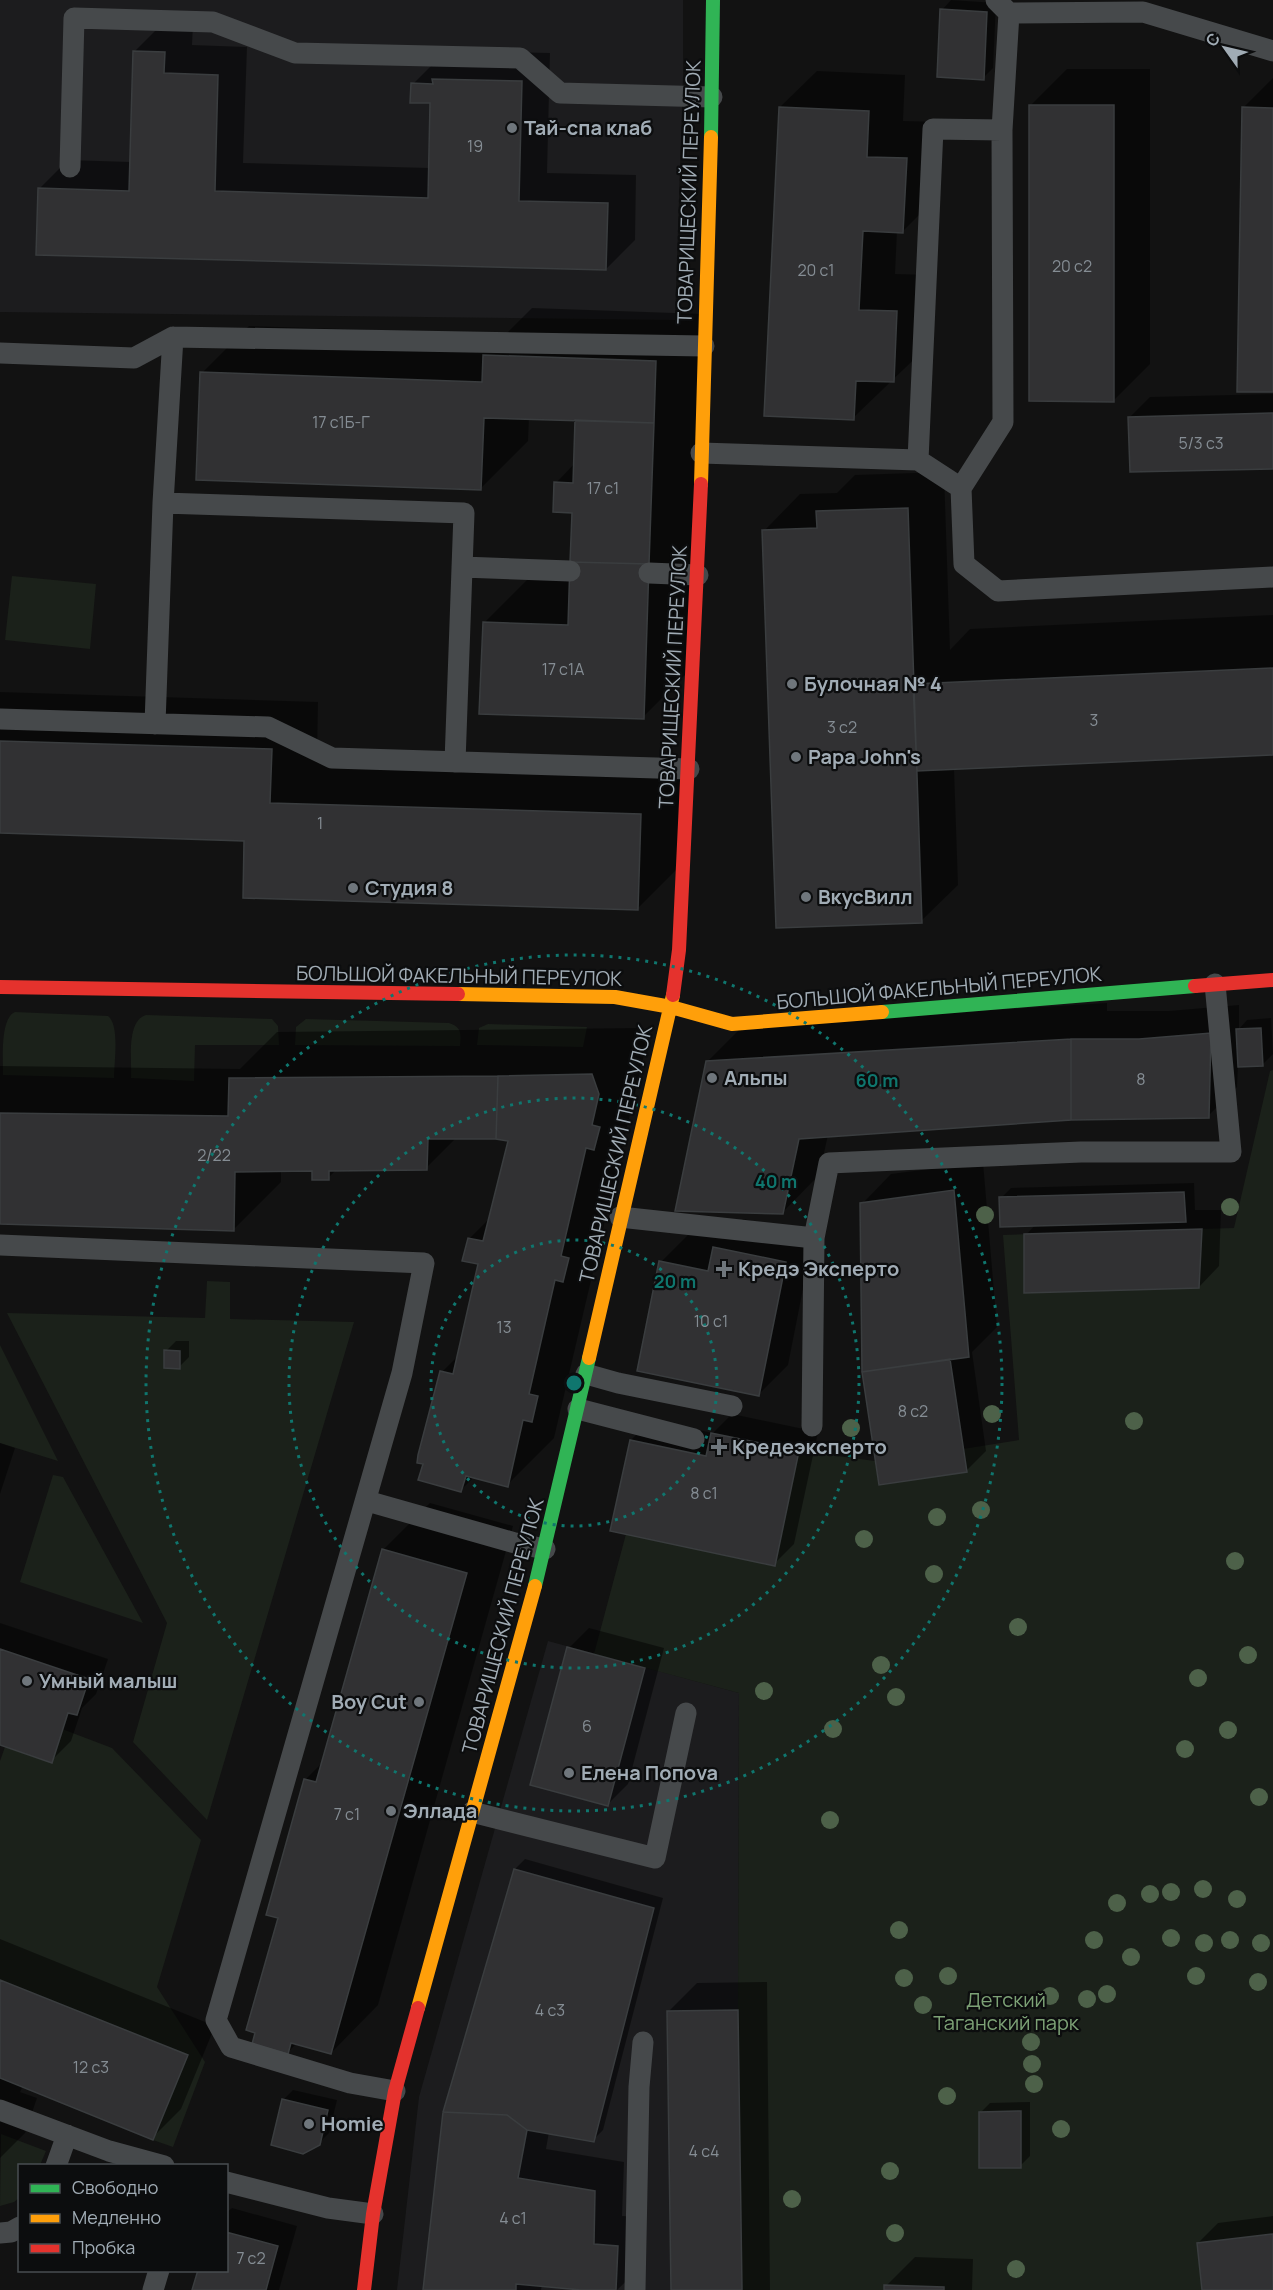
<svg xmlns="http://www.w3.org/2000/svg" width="1273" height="2290" font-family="Manrope,sans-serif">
<rect width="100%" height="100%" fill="#121212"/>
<!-- built -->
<path fill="#1c1c1e" d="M0,0H683V77L675,320L0,312Z
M548,1641L739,1693L738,2010L742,2290H397L419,2097Z"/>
<!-- green -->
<path fill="#1b211a" d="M12,576L96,584L90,649L5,640Z
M15,1012L108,1016C120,1025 114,1063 114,1078L3,1075C3,1059 0,1018 15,1012Z
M146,1015L272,1019L278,1026L279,1045H195L194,1081L131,1078C132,1060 126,1021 146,1015Z
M306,1019L449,1023C462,1027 461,1034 460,1046L295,1045L296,1027Z
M488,1024L587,1027L583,1047L477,1045L479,1028Z
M1273,1070V2290H742L738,2010L739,1693L594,1654L626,1534L774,1566L799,1451L875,1461L879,1485L967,1472L963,1449L1019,1440L1003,1235L1234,1228L1270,1071Z
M207,1281L230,1282V1319L354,1322L207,1820L133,1742L167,1623L7,1313L205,1318Z
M0,1345L58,1461L0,1443Z
M53,1475L63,1477L143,1623L20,1582Z
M62,1729L112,1748L201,1840L157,1987L205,2062L173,2147L153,2140L187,2055L0,1980V1761L5,1747L52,1763Z
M1,2134L46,2151L40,2165L20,2166L19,2198L14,2202L0,2206Z"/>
<!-- shadow -->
<path fill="#0007" d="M951,0L996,3L993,68L983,78L942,10Z
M163,23L193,24L192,45L247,47L243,163L430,168L432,102L413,84L442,55L463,51L550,53L547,173L636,175L635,240L606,269L39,189L68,160L131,162L134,52Z
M1067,69H1150V364L1114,400L1030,106Z
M817,71L905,75L903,121L943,122L939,195L903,231H897L895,274L933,275L930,344L853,418L780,107Z
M1273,78V391L1243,108Z
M532,308L703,314L690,670L643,717L484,623L531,576L571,577L573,511L556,483L575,463L576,419L529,417L528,441L481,488L202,373L249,326L506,334Z
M1273,394V467L1130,417L1150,397Z
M944,472L950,650L970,629L1273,615V754L954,768L958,885L921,921L764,531L800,494L837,493L855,475Z
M0,692L318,702L317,756L688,767L685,861L638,908L246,839L0,832Z
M1107,1003V1011H1169L1239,1005V1029L1247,1020L1271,1018L1273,1054L1263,1064L1238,1066L1237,1087L1208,1116L1070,1119L828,1135L819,1175L783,1212L707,1062L744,1025Z
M639,1028L646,1046L554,1438L507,1485L475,1476L461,1490L442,1372L459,1355L480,1263L469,1239L490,1218L509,1139L456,1138L426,1168L337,1169L328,1178L313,1169L281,1170V1182L233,1230L0,1223V1066L240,1069L277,1032Z
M983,1162L997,1327L972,1352L986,1451L966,1471L862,1204L891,1174Z
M1194,1183L1195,1210H1221L1219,1266L1199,1287L1026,1235L1036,1224L1001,1198L1011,1188Z
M743,1219L814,1233L788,1365L759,1394L661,1262L690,1233L723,1239Z
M176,1341H189V1357L179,1367L166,1351Z
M732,1414L818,1432L794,1544L774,1564L631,1440L651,1420L713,1433Z
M0,1443L15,1448L0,1494Z
M430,1503L513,1526L378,2005L331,2053L297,2043L288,2052L279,1917L268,1913L306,1779L323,1762L383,1550Z
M0,1623L108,1659L96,1694L82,1708L71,1741L51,1761L0,1744Z
M589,1628L664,1648L628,1784L608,1804L569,1648Z
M525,1859L663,1898L603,2130L593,2140L549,2132L546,2149L624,2162L622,2216L646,2217L645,2263L617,2290L542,2285L541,2290H424L515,1869Z
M0,1939L215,2026L181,2109L152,2138L23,2086L20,2092L37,2098L25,2133L0,2158Z
M767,1982L770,2290H672L668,2012L697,1983Z
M293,2090L337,2100L329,2133L319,2143L283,2100Z
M1030,2102V2156L1020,2166L980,2113L990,2103Z
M232,2208L297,2226L279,2290H193L226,2270V2213Z
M1273,2216V2290H1204L1198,2243L1218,2223Z
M915,2257L973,2259L972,2290H886V2286Z"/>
<!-- building -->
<path fill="#313133" stroke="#3a3d3f" stroke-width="1.5" d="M940,9L987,12L984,80L937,77Z
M133,51L165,52L164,73L218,75L215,191L428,198L430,103H410L411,83L433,84L432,79L522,81L519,201L608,203L606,270L36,255L38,188L129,191Z
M1029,105H1114V402L1029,401Z
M779,107L869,111L867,157L907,158L903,233L863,231L862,250L859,310L897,311L894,382L856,381L854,420L764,416Z
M1242,107L1273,108V392H1237Z
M483,355L656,361L654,423L484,418L481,490L196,480L200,372L482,382Z
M1273,413V469L1130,472L1128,417Z
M575,420L654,423L649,564L570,562L572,513L553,512L554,482L573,483Z
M908,508L922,923L776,928L762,530L817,528L816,511Z
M570,562L649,564L644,719L479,714L483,622L568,625Z
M1273,668V755L917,771L913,684Z
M0,741L272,749L270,803L641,814L638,910L243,898L244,841L0,833Z
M1261,1028L1263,1066L1238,1067L1236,1029Z
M1211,1033L1209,1118L1071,1120V1039H1139Z
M1071,1039V1120L799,1139L783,1214L675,1211L706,1061Z
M592,1074L599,1094L592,1125L600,1127L594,1150L586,1148L561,1256L569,1258L563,1282L555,1280L529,1394L538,1396L532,1422L523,1420L508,1487L466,1476L461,1492L418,1480L423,1464L417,1463L418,1455L440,1371L453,1374L478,1264L462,1261L468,1238L483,1241L508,1141L496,1139L498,1076Z
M498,1076L496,1139H428L427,1170L329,1171V1180H312V1171L235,1172L234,1231L0,1224V1113L228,1116L229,1078Z
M954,1190L969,1357L862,1372L860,1203Z
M1184,1192L1186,1222L1000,1227L999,1197Z
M1202,1229L1199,1288L1024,1293V1234Z
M713,1247L786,1262L759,1396L637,1371L659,1261L708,1271Z
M164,1350L180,1351V1369L164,1368Z
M950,1359L967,1472L879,1485L862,1372Z
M711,1433L799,1451L775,1566L610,1531L630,1440L706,1456Z
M382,1549L467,1573L331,2054L291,2043L288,2054L252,2044L255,2033L246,2030L278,1918L266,1915L304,1779L316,1782Z
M567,1647L645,1668L608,1806L530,1785Z
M0,1649L89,1679L77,1715L68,1713L52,1763L0,1745Z
M514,1869L654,1908L594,2142L527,2130L507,2115L443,2112Z
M0,1980L188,2055L153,2140L0,2078Z
M738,2010L742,2290H671L667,2011Z
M282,2099L328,2110L320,2145L303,2154L271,2145Z
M1021,2111V2168H979V2112Z
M443,2112L507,2115L527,2130L518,2178L595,2191L594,2244L618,2246L616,2290H581L516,2284V2290H423Z
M226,2232L278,2246L266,2290H192L198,2270H226Z
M1273,2234V2290H1202L1197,2243Z
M884,2285L944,2287V2290H884Z"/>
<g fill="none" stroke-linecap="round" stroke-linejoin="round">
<!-- lane -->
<path stroke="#46494b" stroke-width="21" d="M996,0L1009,13L1143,12L1273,51
M70,167L74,18L213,22L295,53L520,58L560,93L712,97
M0,353L134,358L173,337L704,346
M701,453L918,460L961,488L964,564L998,591L1273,577
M918,460L933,129L1002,130L1009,13
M961,488L1003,422L1002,130
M163,503L173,337
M462,567L570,571
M649,573L698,575
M0,719L268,727L332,758L689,769
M155,724L163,503L464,513L455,762
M620,1217L814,1238L829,1163L1081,1152H1231L1215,984
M0,1245L424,1263L402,1373L216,2020L231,2047L350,2083L395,2091
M586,1374L618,1383L732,1406
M578,1409L694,1439
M812,1426L814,1238
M367,1501L515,1543L545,1549
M472,1812L655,1858L686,1713
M0,2110L109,2151L164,2166
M56,2166L67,2135
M226,2182L328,2208L373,2214
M0,2233L11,2232L20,2227
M153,2290L159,2270
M635,2290L639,2087L643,2042"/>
<!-- fast -->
<path stroke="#30b455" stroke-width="14" d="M711,137L713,0
M882,1012L1195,986
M535,1586L589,1358"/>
<!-- slow -->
<path stroke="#ff9f0a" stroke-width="14" d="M701,484L711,137
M458,994L615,997L671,1007L732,1024L882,1012
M589,1358L673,995
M418,2008L535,1586"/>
<!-- jam -->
<path stroke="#e5322d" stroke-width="14" d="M1195,986L1273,980
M0,987L458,994
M673,995L679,950L701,484
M364,2290L373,2214L395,2091L418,2008"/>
</g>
<!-- trees -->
<g fill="#4d6149">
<circle cx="1230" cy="1207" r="9"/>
<circle cx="985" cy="1215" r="9"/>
<circle cx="992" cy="1414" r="9"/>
<circle cx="1134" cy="1421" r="9"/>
<circle cx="851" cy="1428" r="9"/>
<circle cx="981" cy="1510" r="9"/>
<circle cx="937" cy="1517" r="9"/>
<circle cx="864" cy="1539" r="9"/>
<circle cx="1235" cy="1561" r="9"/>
<circle cx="934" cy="1574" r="9"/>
<circle cx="1018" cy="1627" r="9"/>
<circle cx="1248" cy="1655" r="9"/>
<circle cx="881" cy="1665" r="9"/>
<circle cx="1198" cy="1678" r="9"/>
<circle cx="764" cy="1691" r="9"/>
<circle cx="896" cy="1697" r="9"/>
<circle cx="833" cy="1729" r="9"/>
<circle cx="1228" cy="1730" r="9"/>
<circle cx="1185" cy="1749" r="9"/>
<circle cx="1259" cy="1797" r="9"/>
<circle cx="830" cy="1820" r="9"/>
<circle cx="1203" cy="1889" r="9"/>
<circle cx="1171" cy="1892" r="9"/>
<circle cx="1150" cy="1894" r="9"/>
<circle cx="1237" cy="1899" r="9"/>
<circle cx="1117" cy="1903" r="9"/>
<circle cx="899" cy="1930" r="9"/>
<circle cx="1171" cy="1938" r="9"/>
<circle cx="1094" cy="1940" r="9"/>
<circle cx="1230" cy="1940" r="9"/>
<circle cx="1204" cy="1943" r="9"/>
<circle cx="1261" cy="1943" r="9"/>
<circle cx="1131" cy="1957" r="9"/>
<circle cx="948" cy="1976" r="9"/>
<circle cx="1196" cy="1976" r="9"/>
<circle cx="904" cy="1978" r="9"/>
<circle cx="1258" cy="1982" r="9"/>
<circle cx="1107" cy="1994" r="9"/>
<circle cx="1050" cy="1996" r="9"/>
<circle cx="1087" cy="1999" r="9"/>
<circle cx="923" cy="2005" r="9"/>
<circle cx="1031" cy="2042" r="9"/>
<circle cx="1032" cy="2064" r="9"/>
<circle cx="1034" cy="2084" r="9"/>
<circle cx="947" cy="2096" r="9"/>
<circle cx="1061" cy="2129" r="9"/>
<circle cx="890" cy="2171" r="9"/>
<circle cx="792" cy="2199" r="9"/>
<circle cx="895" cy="2233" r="9"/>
<circle cx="1016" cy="2269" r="9"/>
</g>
<!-- distance rings -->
<g fill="none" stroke="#0f766e" stroke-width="3" stroke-dasharray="3 6">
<circle cx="574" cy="1383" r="143"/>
<circle cx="574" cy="1383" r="285"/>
<circle cx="574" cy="1383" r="428"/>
</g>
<!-- markers -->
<g fill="#6f767c" stroke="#0c0d0e" stroke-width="2">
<circle cx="512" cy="128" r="6"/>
<circle cx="792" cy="684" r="6"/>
<circle cx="796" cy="757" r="6"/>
<circle cx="353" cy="888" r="6"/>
<circle cx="806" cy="897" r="6"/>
<circle cx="712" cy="1078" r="6"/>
<path d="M721 1260h6v6h6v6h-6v6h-6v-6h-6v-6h6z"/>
<path d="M716 1438h6v6h6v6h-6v6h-6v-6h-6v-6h6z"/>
<circle cx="27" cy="1681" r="6"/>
<circle cx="419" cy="1702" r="6"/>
<circle cx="569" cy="1773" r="6"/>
<circle cx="391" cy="1811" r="6"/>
<circle cx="309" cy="2124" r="6"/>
</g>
<g text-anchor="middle" stroke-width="4.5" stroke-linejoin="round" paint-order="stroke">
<!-- number labels -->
<g font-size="16" fill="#858d94">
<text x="475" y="152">19</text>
<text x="1072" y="272">20 с2</text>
<text x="816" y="276">20 с1</text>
<text x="341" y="428">17 с1Б-Г</text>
<text x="1201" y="449">5/3 с3</text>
<text x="603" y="494">17 с1</text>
<text x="563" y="675">17 с1А</text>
<text x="1094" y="726">3</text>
<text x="842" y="733">3 с2</text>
<text x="320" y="829">1</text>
<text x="1141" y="1085">8</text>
<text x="214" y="1161">2/22</text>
<text x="711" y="1327">10 с1</text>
<text x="504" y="1333">13</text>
<text x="913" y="1417">8 с2</text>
<text x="704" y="1499">8 с1</text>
<text x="587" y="1732">6</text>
<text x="347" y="1820">7 с1</text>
<text x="550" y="2016">4 с3</text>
<text x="91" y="2073">12 с3</text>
<text x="704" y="2157">4 с4</text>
<text x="513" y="2224">4 с1</text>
<text x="251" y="2264">7 с2</text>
</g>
<!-- poi labels -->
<g font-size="20" font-weight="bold" fill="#a1acb5" stroke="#0c0d0e" text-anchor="start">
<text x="524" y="135">Тай-спа клаб</text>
<text x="804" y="691">Булочная № 4</text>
<text x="808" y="764">Papa John's</text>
<text x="365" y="895">Студия 8</text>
<text x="818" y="904">ВкусВилл</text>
<text x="724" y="1085">Альпы</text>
<text x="738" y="1276">Кредэ Эксперто</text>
<text x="732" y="1454">Кредеэксперто</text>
<text x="39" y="1688">Умный малыш</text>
<text x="407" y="1709" text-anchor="end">Boy Cut</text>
<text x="581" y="1780">Елена Попоva</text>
<text x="403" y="1818">Эллада</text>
<text x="321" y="2131">Homie</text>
</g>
<!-- street labels -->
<g font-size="20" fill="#a1acb5" stroke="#0c0d0e">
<text transform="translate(689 192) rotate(-88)" y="7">ТОВАРИЩЕСКИЙ ПЕРЕУЛОК</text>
<text transform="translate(673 677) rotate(-87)" y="7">ТОВАРИЩЕСКИЙ ПЕРЕУЛОК</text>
<text transform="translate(459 976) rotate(1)" y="7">БОЛЬШОЙ ФАКЕЛЬНЫЙ ПЕРЕУЛОК</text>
<text transform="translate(939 988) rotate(-5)" y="7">БОЛЬШОЙ ФАКЕЛЬНЫЙ ПЕРЕУЛОК</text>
<text transform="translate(616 1154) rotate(-77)" y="7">ТОВАРИЩЕСКИЙ ПЕРЕУЛОК</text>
<text transform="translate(503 1626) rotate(-75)" y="7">ТОВАРИЩЕСКИЙ ПЕРЕУЛОК</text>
</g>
<!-- park labels -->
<g font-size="20" fill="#7da276" stroke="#0c0d0e">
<text x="1006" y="2007">Детский<tspan x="1006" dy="23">Таганский парк</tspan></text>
</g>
</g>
<circle cx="574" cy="1383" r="9" fill="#0f766e" stroke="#0c0d0e" stroke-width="3"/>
<g font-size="18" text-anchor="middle" font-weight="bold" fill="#0f766e" stroke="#0c0d0e" stroke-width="4.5" stroke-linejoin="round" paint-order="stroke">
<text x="877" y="1087">60 m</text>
<text x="776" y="1188">40 m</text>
<text x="675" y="1288">20 m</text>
</g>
<!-- legend -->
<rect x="18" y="2164" width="210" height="108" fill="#0c0d0e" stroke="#484d51" stroke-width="1.5"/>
<rect x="30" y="2184" width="30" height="9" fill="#30b455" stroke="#484d51" stroke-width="1.5"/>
<text x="72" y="2194" font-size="18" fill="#a1acb5">Свободно</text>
<rect x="30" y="2214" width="30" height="9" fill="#ff9f0a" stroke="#484d51" stroke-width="1.5"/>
<text x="72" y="2224" font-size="18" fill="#a1acb5">Медленно</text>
<rect x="30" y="2244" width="30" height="9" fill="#e5322d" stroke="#484d51" stroke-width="1.5"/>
<text x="72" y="2254" font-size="18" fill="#a1acb5">Пробка</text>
<!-- north arrow -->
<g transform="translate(1225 48) rotate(304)" stroke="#0c0d0e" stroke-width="4.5" paint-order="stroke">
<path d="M0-4.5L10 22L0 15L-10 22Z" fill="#a1acb5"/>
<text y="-9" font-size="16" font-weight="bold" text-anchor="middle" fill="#a1acb5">С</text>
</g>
</svg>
